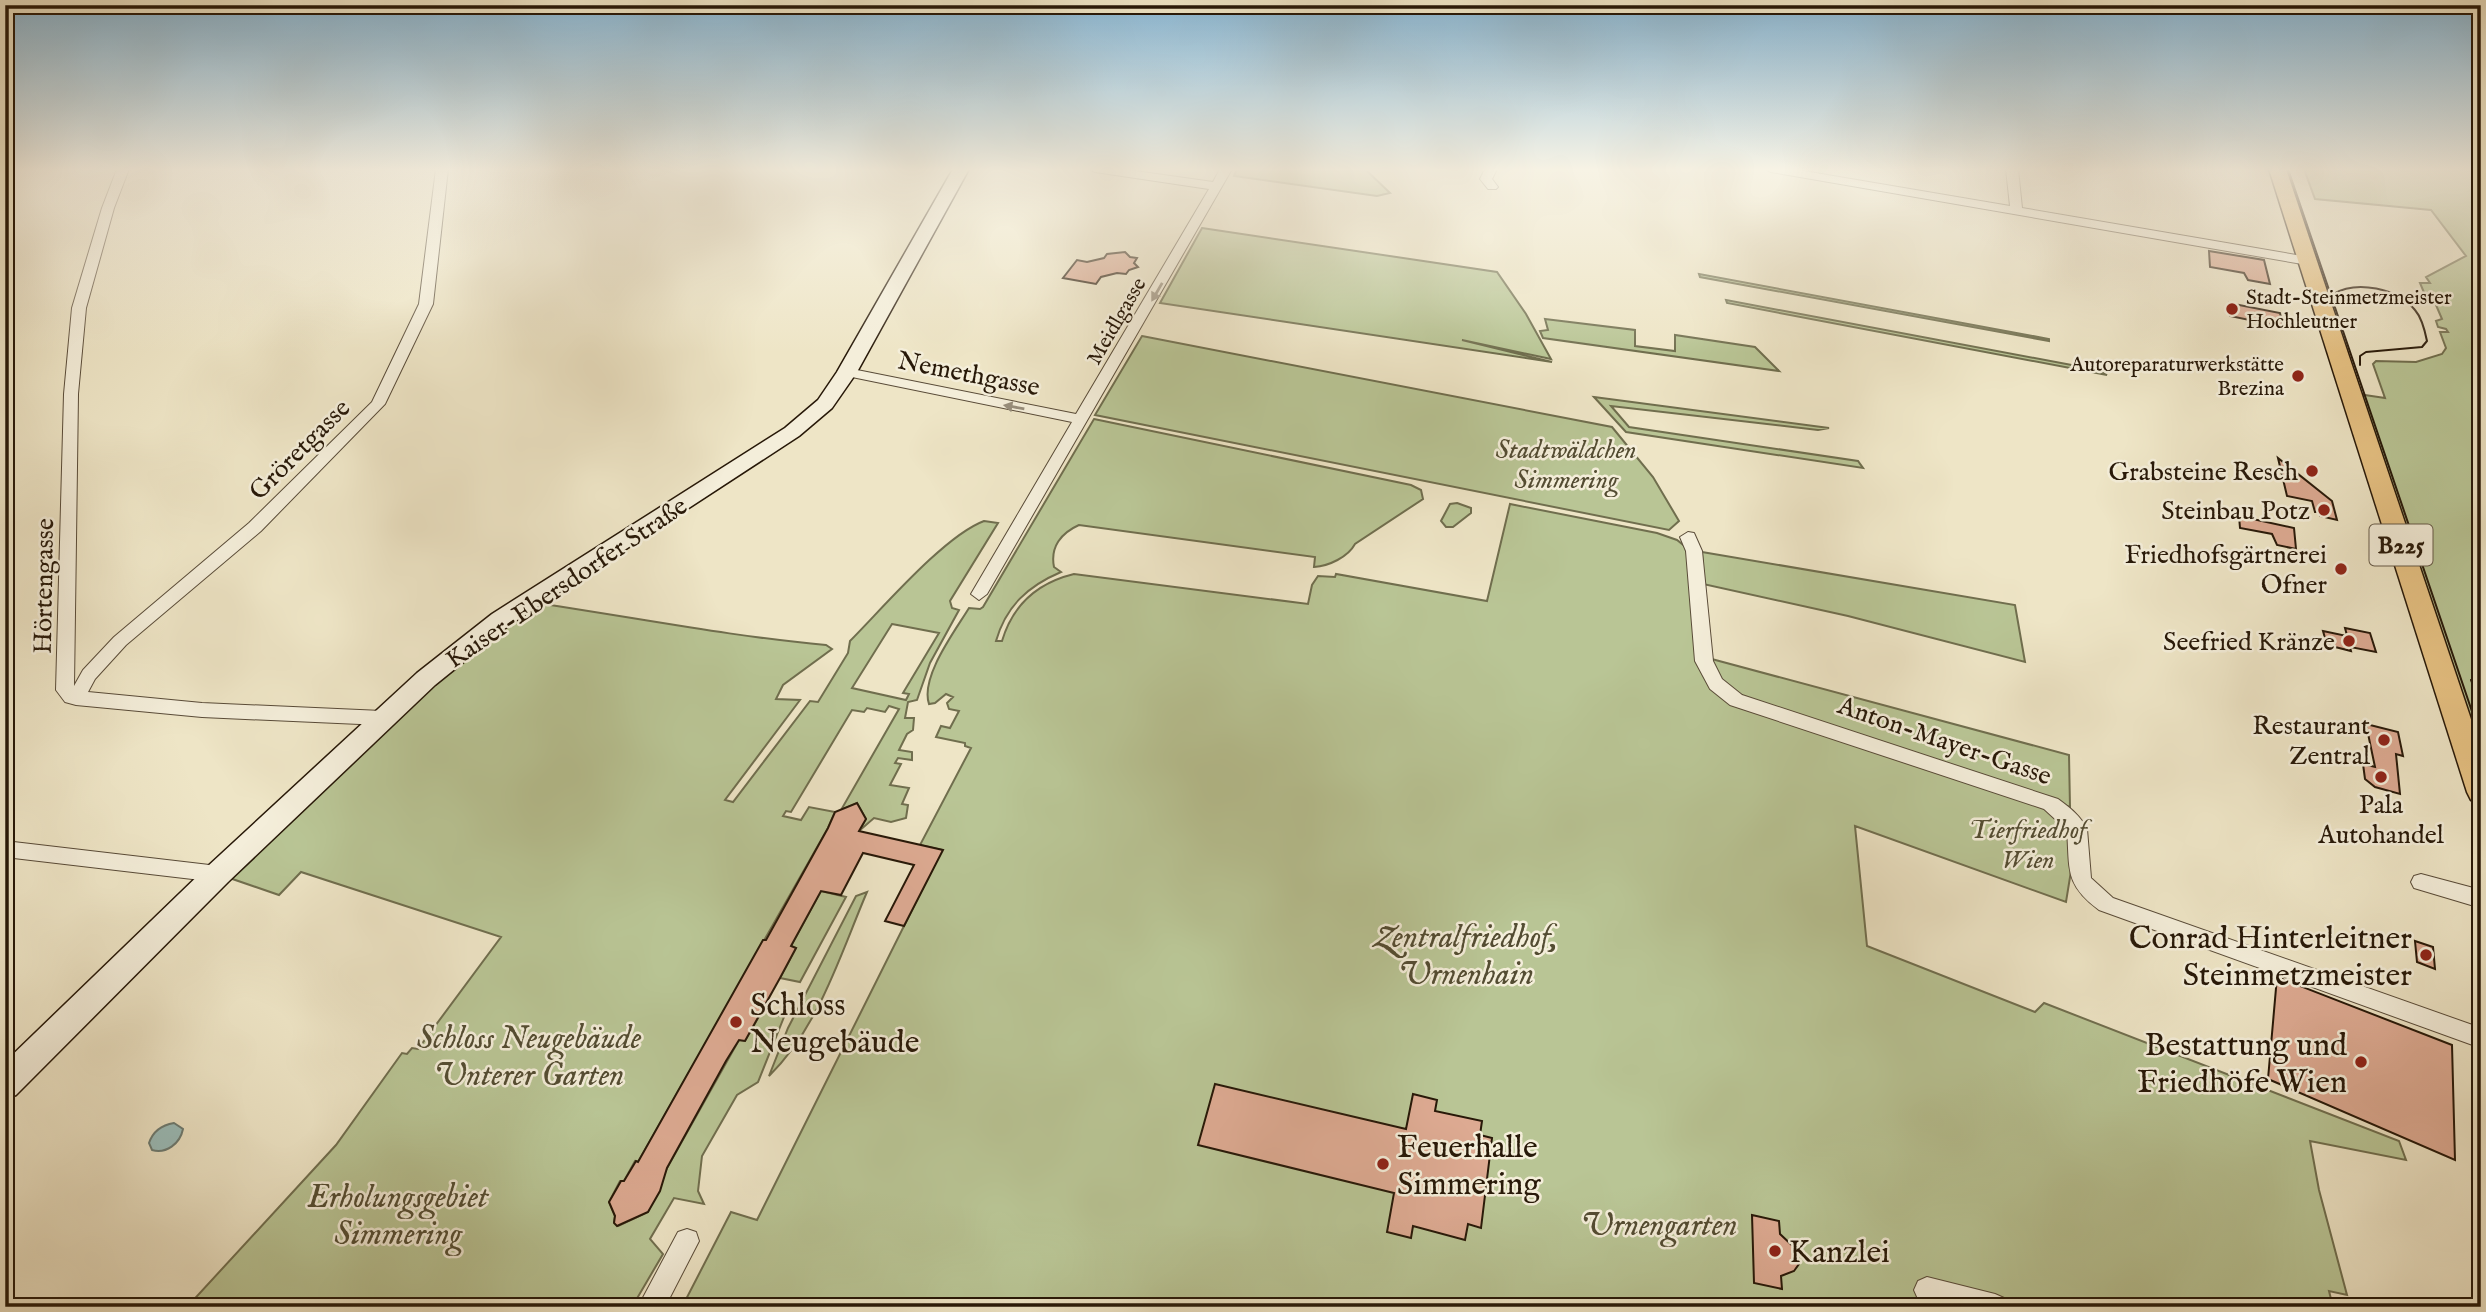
<svg xmlns="http://www.w3.org/2000/svg" width="2486" height="1312" font-family="'IM FELL English',serif">
<rect width="100%" height="100%" fill="#eee5c6"/>
<filter id="stains"><feTurbulence type="fractalNoise" baseFrequency=".00286" numOctaves="4"/><feColorMatrix values="0 0 0 0 .2 0 0 0 0 .09 0 0 0 0 .02 0 0 0 .5 -.17"/></filter>
<radialGradient id="worn" r=".72"><stop offset=".6" stop-color="#630" stop-opacity="0"/><stop offset="1" stop-color="#630" stop-opacity=".3"/></radialGradient>
<!-- green -->
<path fill="#b9c595" stroke="#706e4e" stroke-width="2" fill-rule="evenodd" d="M1237,169H1365L1390,193L1377,196L1234,176Z
M2304,169H2481V763L2358,394L2385,398L2373,364L2376,361L2416,362L2442,354L2446,348L2440,332H2448L2446,329L2438,327L2436,321L2442,319L2433,298L2425,295L2420,283H2430L2426,277L2466,256L2431,210L2315,199Z
M1202,228L1497,272L1526,314L1551,359L1462,340L1552,362L1160,303Z
M1699,274L2049,339V341L1700,277Z
M1726,300L2098,370L2107,375L1727,303Z
M1545,319L1635,330V346L1675,351V335L1755,347L1779,371L1543,338L1540,331L1548,330Z
M1142,336L1612,427L1653,477L1679,521L1669,530L1095,415Z
M1594,397L1829,428L1818,430L1611,406L1629,427L1858,461L1863,468L1626,432Z
M1094,419L1411,485L1421,490L1423,499L1355,544C1348,557 1329,566 1314,567L1315,557L1079,525C1061,533 1050,547 1054,567L1061,572C1028,586 1006,606 996,641H1002C1013,604 1037,583 1074,574L1308,604L1312,585L1318,576L1335,577L1336,574L1487,601L1510,504L1657,533L1677,540L1687,548L1699,665L1708,684L2048,806L2067,823L2072,865L2066,902L1855,826L1867,946L2035,1012L2044,1003L2399,1141L2406,1160L2310,1141L2319,1190L2347,1295L2329,1291L2333,1307H682L731,1212L757,1220L942,850L920,845L971,748L965,746V743L936,737L941,726L950,728L959,711L949,709L947,703L953,697L946,694L935,703L929,704C920,677 955,631 969,608L980,609L983,607Z
M1457,503L1471,508V513L1453,527H1446L1441,521L1450,504Z
M984,521L998,523L950,601L952,608L959,610L930,663L917,700L908,702L905,718H914L913,730L907,734L899,750L912,752V760L898,758L895,763L901,764L890,785L909,788L902,804L908,805L906,818L891,822L874,818L859,831L866,819L857,803L841,810L899,709L889,706L885,712L867,708L864,712L852,710L791,812L786,811L783,816L801,820L809,807L835,812L828,828L638,1162L635,1161L624,1181H620L609,1202L615,1216L614,1222L618,1226L648,1212L667,1168L739,1040L745,1041L762,1011L784,1017L758,1082L737,1095L702,1156L698,1191L704,1204L674,1198L650,1239L663,1254L632,1307H187L336,1145L402,1053L407,1054L412,1048L418,1049L501,937L301,872L279,895L218,874L529,602C628,616 726,636 826,645L832,649L783,685L776,699L800,700L725,800L733,802L810,701L818,702L848,653L850,641C882,609 944,536 984,521ZM892,624L939,633L903,693L909,694L906,700L852,688Z
M1702,552L2015,605L2025,662L1848,616L1703,584Z
M1708,658L2069,755L2070,807L1730,694Z
M821,891L846,897L800,982L780,978L796,948L791,946Z
M867,892C840,955 819,1027 769,1076L788,1028L856,896Z"/>
<!-- water -->
<path fill="#9bbebb" stroke="#6d7c73" stroke-width="2" d="M174,1123L183,1129C180,1144 166,1154 152,1150L149,1143C153,1131 162,1125 174,1123Z"/>
<!-- building -->
<path fill="#ddaa92" stroke="#271808" stroke-width="2" d="M2209,251L2264,260L2270,284L2248,280L2244,273L2210,267Z
M1125,252L1130,257L1137,258L1134,263L1138,267L1129,270L1126,274L1117,273L1101,277L1096,284L1063,278L1077,260L1087,262L1104,258L1107,254Z
M2229,303L2280,313L2283,327L2230,316Z
M2278,458L2332,501L2337,520L2320,516L2319,512H2315L2312,501L2287,496Z
M2239,516L2294,528L2296,549L2277,545L2272,534L2240,528Z
M2345,628L2370,633L2376,652L2350,647Z
M2323,631L2347,636L2351,651L2327,645Z
M2366,724L2398,732L2403,756L2396,754L2400,794L2375,787L2365,779L2363,764L2375,767Z
M857,803L866,819L859,831L943,850L904,926L885,921L914,865L863,853L841,895L821,891L791,946L796,948L780,978L745,1041L739,1040L726,1061L667,1168L660,1191L648,1212L617,1226L614,1223L615,1216L609,1202L621,1181H624L636,1161L638,1162L763,940H766L828,828L835,812Z
M2415,941L2433,947L2435,969L2417,962Z
M2277,977L2452,1045L2455,1160L2268,1079Z
M1215,1084L1406,1129L1413,1094L1437,1100L1435,1111L1482,1121L1480,1135L1492,1138L1481,1228L1468,1224L1465,1240L1413,1226L1411,1238L1387,1232L1394,1193L1198,1145Z
M1752,1215L1779,1221L1780,1234L1796,1249L1799,1264L1794,1271L1781,1276L1782,1289L1754,1283Z"/>
<g fill="none" stroke-linecap="round" stroke-linejoin="round">
<!-- street casing -->
<g stroke="#594b38" stroke-width="2">
<path id="street" d="M117,169H129L114,208L86,308L78,394L74,686L83,670L114,637L249,523L372,402L419,304L436,169H448L433,304L385,404L261,531L126,645L95,679L88,692L202,703L382,711L388,713L391,718L388,723L382,725L202,717L76,705L65,702L56,690L64,394L72,308L102,208Z
M1089,169H1121L1213,182L1220,169H1232L987,594L979,600L971,594L1072,422L847,376L840,372L847,368L1076,414L1209,189L1095,172Z
M1485,169H1497L1492,179L1498,187L1496,189H1488L1480,179Z
M1765,169H1792L2010,206L2006,169H2018L2022,208L2308,257L2314,261L2308,265L1771,172Z
M1688,532L1694,533L1702,551L1713,661L1722,679L1742,695L2058,799C2070,808 2080,815 2087,829L2091,878L2113,898L2481,1028V1048L2099,910C2064,884 2070,869 2067,830L2044,809L1730,705L1710,689L1695,661L1686,551L1680,537Z
M5,841L218,866L225,868L228,874L225,880L218,882L5,857Z
M2421,874L2481,890V908L2414,888L2411,882L2414,876Z
M687,1229L696,1232L699,1241L665,1307H638L678,1232Z
M1927,1277L1995,1294L2004,1298L2008,1307C1978,1307 1946,1311 1918,1299L1914,1290L1918,1281Z"/>
</g>
<!-- secondary casing -->
<g stroke="#271808" stroke-width="3">
<path id="secondary" d="M953,169H969L857,372L832,408L799,436L508,626L435,685L228,882L16,1095L5,1099V1062L208,866L417,673L492,614L785,428L818,400L837,372Z"/>
</g>
<!-- primary casing -->
<g stroke="#271808" stroke-width="3">
<path id="primary" d="M2269,169H2286L2481,749V803L2471,800L2467,792Z"/>
</g>
<!-- street -->
<use href="#street" fill="#f4eeda" fill-rule="evenodd"/>
<!-- secondary -->
<use href="#secondary" fill="#f4eeda" fill-rule="evenodd"/>
<!-- primary -->
<use href="#primary" fill="#e7c283" fill-rule="evenodd"/>
<!-- tram -->
<path stroke="#271808" stroke-width="2" d="M2288,169L2481,738
M2333,301V294C2357,280 2397,288 2415,310C2422,318 2425,331 2427,341L2422,347L2366,352L2360,356V365
M2471,680L2481,707"/>
</g>
<!-- one-way arrows -->
<defs><path id="oneway-solid" d="M-6-.8H1V-3.2L6.5 0L1 3.2V.8H-6Z" transform="scale(1.75)"/></defs>
<g fill="#988e7c">
<use href="#oneway-solid" transform="translate(1157 292) rotate(120)"/>
<use href="#oneway-solid" transform="translate(1014 407) rotate(-170)"/>
</g>
<!-- sky -->
<linearGradient id="sky" x2="0" y2="1"><stop stop-color="#89b8d6"/><stop offset="0.48" stop-color="#f7f3e5"/><stop offset="1" stop-color="#f7f3e5" stop-opacity="0"/></linearGradient>
<rect width="2486" height="353" fill="url(#sky)"/>
<!-- markers -->
<g fill="#8f2418" stroke="#f4eeda" stroke-width="2.5">
<circle cx="2232" cy="309" r="7"/>
<circle cx="2298" cy="376" r="7"/>
<circle cx="2312" cy="471" r="7"/>
<circle cx="2324" cy="510" r="7"/>
<circle cx="2341" cy="569" r="7"/>
<circle cx="2349" cy="641" r="7"/>
<circle cx="2384" cy="740" r="7"/>
<circle cx="2381" cy="777" r="7"/>
<circle cx="2426" cy="955" r="7"/>
<circle cx="736" cy="1022" r="7"/>
<circle cx="2361" cy="1062" r="7"/>
<circle cx="1383" cy="1164" r="7"/>
<circle cx="1775" cy="1251" r="7"/>
</g>
<g text-anchor="middle" stroke-width="5" stroke-linejoin="round" paint-order="stroke">
<!-- far-poi labels -->
<g font-size="21" fill="#271808" stroke="#f4eeda" text-anchor="start">
<text x="2246" y="304">Stadt-Steinmetzmeister<tspan x="2246" dy="24">Hochleutner</tspan></text>
<text x="2284" y="371" text-anchor="end">Autoreparaturwerkstätte<tspan x="2284" dy="24">Brezina</tspan></text>
</g>
<!-- far-street labels -->
<g font-size="21" fill="#271808" stroke="#f4eeda">
<text transform="translate(1116 321) rotate(-60)" y="7">Meidlgasse</text>
</g>
<!-- shield labels -->
<rect fill="#f4eeda" stroke="#645847" stroke-width="2" x="2369.5" y="524.5" width="63" height="41" rx="5"/>
<g font-size="24" font-weight="bold" fill="#271808">
<text x="2401" y="553">B225</text>
</g>
<!-- street labels -->
<g font-size="26" fill="#271808" stroke="#f4eeda">
<text transform="translate(969 373) rotate(11)" y="9">Nemethgasse</text>
<text transform="translate(299 449) rotate(-45)" y="9">Gröretgasse</text>
<text transform="translate(566 582) rotate(-34)" y="9">Kaiser-Ebersdorfer Straße</text>
<text transform="translate(43 586) rotate(-89)" y="9">Hörtengasse</text>
<text transform="translate(1945 740) rotate(19)" y="9">Anton-Mayer-Gasse</text>
</g>
<!-- park labels -->
<g font-size="26" font-style="italic" fill="#534c32" stroke="#f4eeda">
<text x="1566" y="458">Stadtwäldchen<tspan x="1566" dy="30">Simmering</tspan></text>
<text x="2028" y="838">Tierfriedhof<tspan x="2028" dy="30">Wien</tspan></text>
</g>
<!-- poi labels -->
<g font-size="26" fill="#271808" stroke="#f4eeda" text-anchor="end">
<text x="2298" y="480">Grabsteine Resch</text>
<text x="2310" y="519">Steinbau Potz</text>
<text x="2327" y="563">Friedhofsgärtnerei<tspan x="2327" dy="30">Ofner</tspan></text>
<text x="2335" y="650">Seefried Kränze</text>
<text x="2370" y="734">Restaurant<tspan x="2370" dy="30">Zentral</tspan></text>
<text x="2381" y="813" text-anchor="middle">Pala<tspan x="2381" dy="30">Autohandel</tspan></text>
</g>
<!-- near-park labels -->
<g font-size="32" font-style="italic" fill="#534c32" stroke="#f4eeda">
<text x="1466" y="947">Zentralfriedhof,<tspan x="1466" dy="37">Urnenhain</tspan></text>
<text x="529" y="1048">Schloss Neugebäude<tspan x="529" dy="37">Unterer Garten</tspan></text>
<text x="398" y="1207">Erholungsgebiet<tspan x="398" dy="37">Simmering</tspan></text>
<text x="1659" y="1235">Urnengarten</text>
</g>
<!-- near-poi labels -->
<g font-size="32" fill="#271808" stroke="#f4eeda" text-anchor="start">
<text x="2412" y="948" text-anchor="end">Conrad Hinterleitner<tspan x="2412" dy="37">Steinmetzmeister</tspan></text>
<text x="750" y="1015">Schloss<tspan x="750" dy="37">Neugebäude</tspan></text>
<text x="2347" y="1055" text-anchor="end">Bestattung und<tspan x="2347" dy="37">Friedhöfe Wien</tspan></text>
<text x="1397" y="1157">Feuerhalle<tspan x="1397" dy="37">Simmering</tspan></text>
<text x="1789" y="1262">Kanzlei</text>
</g>
</g>
<!-- margin -->
<rect width="2486" height="1312" fill="none" stroke="#eee5c6" stroke-width="28"/>
<rect x="7" y="7" width="2472" height="1298" fill="none" stroke="#271808" stroke-width="3.5"/>
<rect x="14" y="14" width="2458" height="1284" fill="none" stroke="#271808" stroke-width="2"/>
<rect width="100%" height="100%" filter="url(#stains)"/>
<rect width="100%" height="100%" fill="url(#worn)"/>
</svg>
